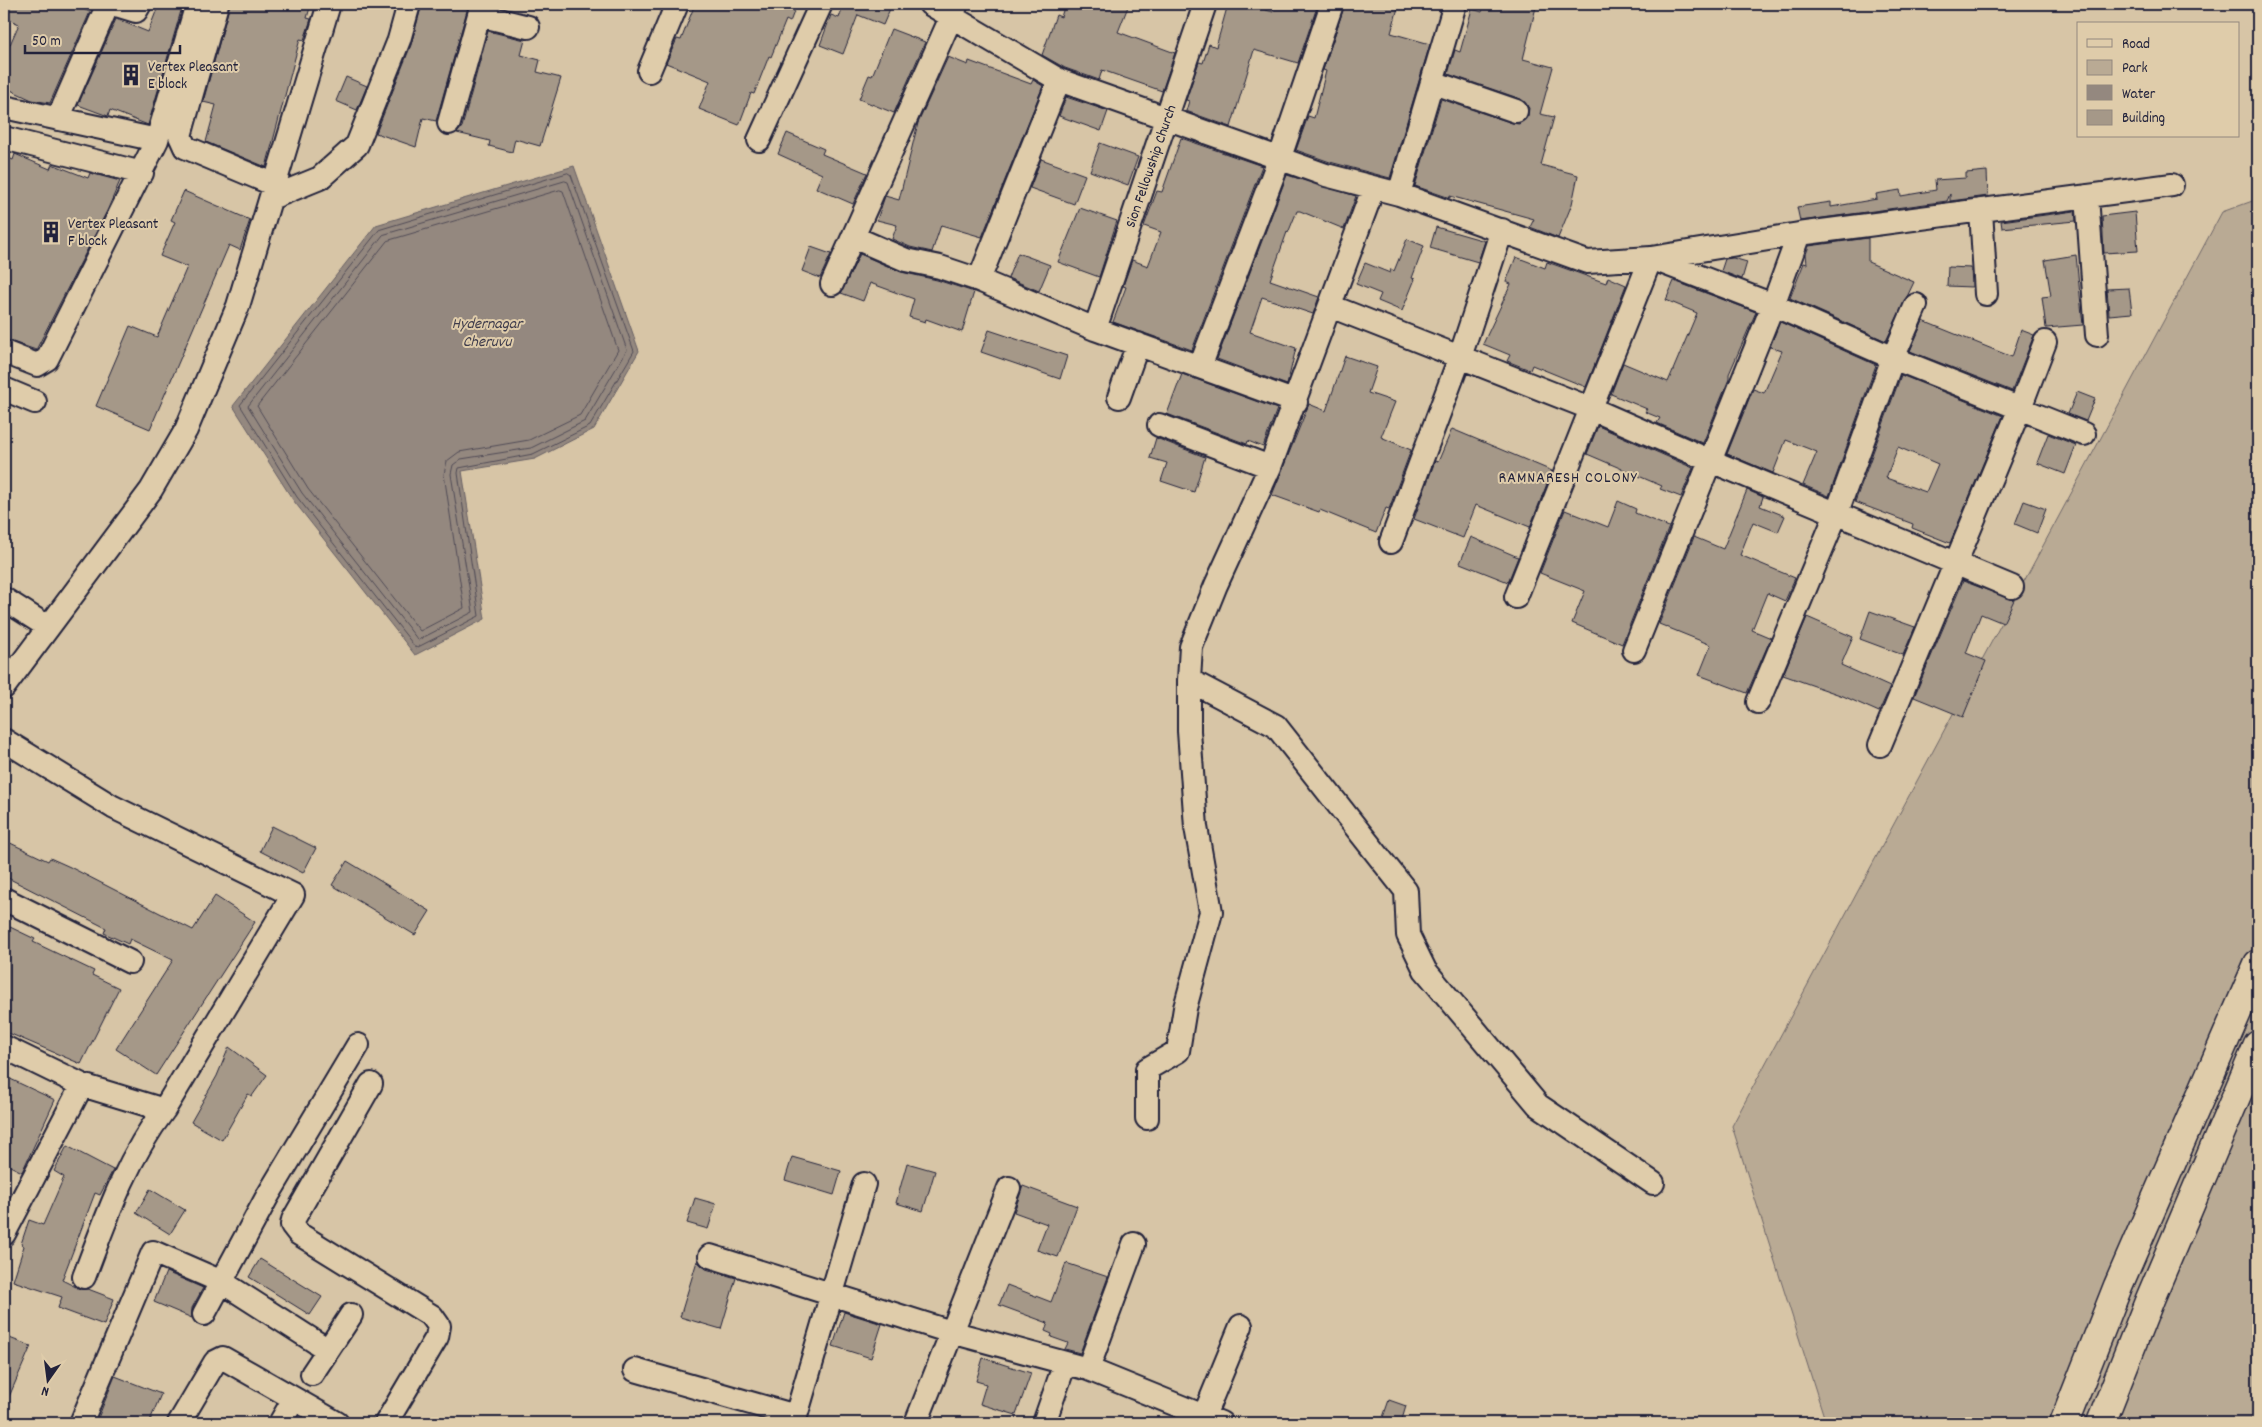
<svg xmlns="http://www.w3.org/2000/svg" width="2262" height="1427" font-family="Dekko,sans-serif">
<rect width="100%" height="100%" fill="#d7c5a6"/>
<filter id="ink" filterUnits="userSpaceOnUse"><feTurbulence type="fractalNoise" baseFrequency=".02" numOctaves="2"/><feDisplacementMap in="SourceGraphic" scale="10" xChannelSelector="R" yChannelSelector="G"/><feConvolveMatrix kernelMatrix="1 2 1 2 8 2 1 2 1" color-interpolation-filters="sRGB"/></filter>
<g filter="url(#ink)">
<!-- green -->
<path fill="#b9aa94" stroke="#6e6668" d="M2258,199V1423H1826L1732,1126L2222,212Z"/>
<!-- water -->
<path fill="#94887f" stroke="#665f64" d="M574,166L639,351L594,429L535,459L462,471L485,619L415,655L293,500L233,406L376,225Z"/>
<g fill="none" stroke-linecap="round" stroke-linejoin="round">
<!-- shore -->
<path stroke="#504b56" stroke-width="1" d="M568,173L571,175L634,351L590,426L533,454L459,468L458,473L479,616L416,648L297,497L240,405L379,230Z
M565,181L568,182L627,350L585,421L531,448L461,459L453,465L451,474L473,612L418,640L302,493L248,406L383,235Z
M560,190L563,191L618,350L580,415L529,440L459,452L447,461L444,474L464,608L420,631L308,489L257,406L387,241Z"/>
</g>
<!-- building -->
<path fill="#a59888" stroke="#22223b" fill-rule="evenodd" d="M4,4H71L90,12L50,103L32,100L4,87V58L19,24L4,17Z
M159,4H183L148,125L110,110L108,116L78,105L116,19L148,32Z
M230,4H311L307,18L311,19L304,40L300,39L266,167L206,142L216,105L203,102Z
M422,4H456L468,7L436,121L423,118L416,147L376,133L411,45Z
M695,4H797L790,22L786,20L771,57L769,56L754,94L751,93L739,125L699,109L710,81L666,63L677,39L681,40Z
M834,4H892L883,25L858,15L843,54L820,45L831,15L839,18L842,9L834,6Z
M1065,4H1129L1118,32L1175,53L1162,91L1102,70L1099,80L1065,68L1042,55L1056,15L1061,17Z
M1228,4H1244L1273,12L1275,4H1318L1298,63L1254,50L1231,127L1186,111L1189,101L1186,100L1199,62L1203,63L1209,44L1216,47Z
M1345,4H1399L1391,33L1430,44L1390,178L1330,162L1296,150L1308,116L1314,118L1326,71L1323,70Z
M1485,4H1522L1536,7L1523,59L1553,67L1540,114L1554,117L1541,165L1578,175L1572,204L1558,238L1530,227L1534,219L1450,196V198L1415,186L1441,99L1512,123L1519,124L1528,116L1529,108L1521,99L1448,74L1455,50L1460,52L1472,9L1482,12Z
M891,29L925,42L894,113L859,99L869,75L872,76Z
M488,31L525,40L521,55L540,60L537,72L561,78L540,146L515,139L512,152L489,146L490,141L457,133L462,127Z
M948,57L968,65L969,61L1031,84L1033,80L1043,86L982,237L941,225L932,252L910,247L892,239L897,225L877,220L885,196L899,200L918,123Z
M346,77L367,86L357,110L336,101Z
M1066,97L1108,111L1101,131L1059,116Z
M787,133L824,149L822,154L867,173L853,204L816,188L822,174L778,154Z
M1181,138L1262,166L1192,350L1113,322L1126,287L1123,286L1132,260L1148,266L1161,232L1144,226L1157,191L1162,192Z
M1100,143L1138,157L1128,185L1090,171Z
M15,154L50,169L52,164L88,178L90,173L120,181L107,211L36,350L4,339V156L13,160Z
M1041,159L1085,175L1074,204L1030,188Z
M1987,171L1988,196L1950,201V194L1947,201L1800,221L1797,207L1831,202V207L1877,199L1876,194L1900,190L1901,196L1936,190L1935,180L1966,178V173Z
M1287,175L1356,196L1344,229L1300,211H1297L1288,233L1287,232L1270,280L1319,297L1313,314L1262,297L1250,332L1296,348L1287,385L1217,359Z
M184,191L250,220L240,250L229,245L150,429L96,406L130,326L157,337L187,267L160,256L175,222L171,220Z
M1080,208L1117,221L1099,277L1058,262Z
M2075,211L2076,221L2002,228L2001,221Z
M2135,212L2138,251L2104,253L2102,216Z
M1436,227L1485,241L1478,262L1430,248Z
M1868,238V262L1914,282L1886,341L1790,298L1804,263L1807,264L1806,254L1809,246Z
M1407,239L1424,246L1412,278L1415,279L1402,311L1378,301L1381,294L1356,284L1365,263L1390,273L1391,269L1394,271Z
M811,247L831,254L820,278L802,271Z
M1018,253L1050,265L1039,291L1008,278Z
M860,254L901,272L937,280L974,292L962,332L926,319L925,322L909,317L914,299L870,283L863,301L841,293Z
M2076,255L2083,325L2046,328L2042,297L2051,296L2045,260Z
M1516,257L1545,268L1547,262L1606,283L1608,277L1626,285L1586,387L1532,365L1530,370L1507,361L1510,355L1483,344L1511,284L1506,282Z
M1733,258L1747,262L1742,279L1721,271L1725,259Z
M1948,267L1971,268L1972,287L1947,286Z
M1674,281L1756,312L1729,374V379L1703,443L1657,423L1660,418L1645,412L1647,409L1611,394L1623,363L1668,382L1697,313L1666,300Z
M2129,288L2132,313L2109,315L2107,289Z
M1923,321L2012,357L2021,330L2034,335L2012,391L1910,351Z
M1780,322L1876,365L1829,496L1803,485L1817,452L1786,440L1773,473L1727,454L1753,389L1764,393L1782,351L1770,347Z
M989,330L1067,356L1060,379L981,352Z
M1345,356L1377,367L1368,393L1395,402L1381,437L1411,450L1389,509L1386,508L1376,533L1320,510L1319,512L1272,495L1309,404L1326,411Z
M1182,374L1277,409L1263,447L1248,441L1247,444L1167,414Z
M1901,375L2003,416L1950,543L1912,528L1913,524L1855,502ZM1898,447L1938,464L1926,492L1886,478Z
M2077,392L2095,399L2086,421L2068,414Z
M1598,426L1693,468L1681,497L1660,489L1662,486L1587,454Z
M1452,429L1552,471L1530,527L1476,505L1463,538L1414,519L1435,461L1438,462Z
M2048,434L2076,445L2065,474L2037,463Z
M1156,438L1205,457L1194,492L1161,481L1167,463L1150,458Z
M1747,490L1763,497L1760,506L1785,516L1778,532L1753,522L1740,555L1795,578L1785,601L1767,593L1752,630L1771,638L1747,693L1699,675L1711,645L1659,624L1694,537L1723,549Z
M1618,501L1636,509L1635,513L1669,527L1622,644L1572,623L1585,591L1540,573L1565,510L1608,527Z
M2024,501L2046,509L2037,533L2015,524Z
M1471,537L1518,557L1508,582L1460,563Z
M1963,581L2014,600L2003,623L1981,614L1966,653L1986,661L1963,717L1914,697Z
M1870,611L1915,627L1903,655L1860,639Z
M1807,617L1853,637L1841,665L1890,687L1879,712L1843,696L1783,675Z
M272,826L316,848L303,873L260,851Z
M4,840L48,861L50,858L70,867L193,930L215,896L255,922L156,1075L116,1049L173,960L130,939L128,944L104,933L106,928L4,876Z
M347,861L430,911L415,935L332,885Z
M10,927L35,939L33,942L94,971L92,975L119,988L81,1064L4,1031V941Z
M229,1047L267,1075L252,1096L248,1094L222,1140L191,1122L217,1076Z
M4,1076L55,1100L22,1172L4,1163Z
M67,1146L113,1170L100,1195L95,1193L62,1280L80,1289H88L114,1299L104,1325L58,1308L62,1297L13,1281L24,1246L21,1244L29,1220L43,1225L64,1177L54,1171Z
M792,1157L841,1171L834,1195L785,1180Z
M907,1163L935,1171L923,1211L896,1203Z
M1023,1186L1077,1206L1058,1257L1037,1250L1047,1224L1014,1212Z
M150,1189L185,1210L170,1234L136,1213Z
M695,1198L716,1204L708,1229L687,1223Z
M260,1259L322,1297L310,1315L249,1277Z
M697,1261L706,1269L736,1278L721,1329L680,1317Z
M1066,1263L1108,1277L1080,1353L1065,1349L1068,1343L1051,1337L1052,1334L1045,1331L1048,1323L999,1305L1007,1285L1051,1302Z
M166,1272L203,1288L192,1308V1318L154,1302Z
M844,1312L882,1324L871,1358L833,1346Z
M4,1336L31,1346L5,1406H4Z
M983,1358L1031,1373L1016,1415L980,1404L986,1384L976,1381Z
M115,1376L161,1394L149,1423H96Z
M1389,1400L1406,1406L1401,1423H1381Z"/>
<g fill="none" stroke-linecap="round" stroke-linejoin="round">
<!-- street casing -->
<g stroke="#22223b" stroke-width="26">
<path id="street" d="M113,4L136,11L140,4
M217,4L180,136L185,147L275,185
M930,4L1059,80L1326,175L1399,194L1587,262L1651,258L1799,234L2172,185
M479,15L528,27
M649,71L677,4
M1432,82L1516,111
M4,107L157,140
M58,119L108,4
M449,123L482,4
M4,138L142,173
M759,140L821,4
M1373,189L1270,467L1216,585L1191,647L1189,680L1276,726L1406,891L1408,935L1425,970L1538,1105L1653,1183
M1399,194L1455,4
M2087,196L2097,335
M271,198L320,178L357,145L399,40L409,4
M1981,210L1986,294
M853,237L906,260L940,267L979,280L1095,329L1296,402
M979,280L1059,80
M832,284L957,4
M1330,306L1592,409L1711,461L2012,587
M1095,329L1205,4
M4,352L37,365L47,359L157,140L197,4
M1200,367L1280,157L1332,4
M4,389L35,402
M1119,397L1138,344
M1159,425L1270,467
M1391,542L1460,357L1502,230
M1516,597L1651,258L1773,305L1893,358L2084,434
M4,599L48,627
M1634,650L1773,305L1799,234
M4,687L151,490L186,430L238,306L329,4
M1758,702L1837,512L1893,358L1916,305
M4,740L113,807L293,895L164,1110C126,1160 106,1219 84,1277
M1880,745L2020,408L2045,342
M4,899L130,962
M4,1047L82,1085L164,1110
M371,1084L293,1220L292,1225L299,1234L432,1316L439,1326L437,1337L386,1423
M1147,1118V1069L1178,1051L1185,1008L1211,912L1196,827L1189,731V680
M4,1234L82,1085
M710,1256L951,1332L1088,1369L1221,1423
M204,1314L267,1197L358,1045
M1088,1369L1134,1244
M635,1370L796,1416
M312,1374L328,1350
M1204,1416L1241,1326
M81,1423L153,1252L222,1282L328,1350L351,1315
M179,1423L215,1362L223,1358L337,1423
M280,1423L294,1399
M794,1423L864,1184
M916,1423L1009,1188
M1044,1423L1065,1363"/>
</g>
<!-- secondary casing -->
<g stroke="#22223b" stroke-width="31">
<path id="secondary" d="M2064,1423L2118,1286L2258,964
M2101,1423L2150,1299L2258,1045"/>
</g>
<!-- street -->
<use href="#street" stroke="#dfccaa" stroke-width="22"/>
<!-- secondary -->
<use href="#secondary" stroke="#dfccaa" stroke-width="28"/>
</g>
</g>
<!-- icons -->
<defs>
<g id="building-bare" transform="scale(1.725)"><path d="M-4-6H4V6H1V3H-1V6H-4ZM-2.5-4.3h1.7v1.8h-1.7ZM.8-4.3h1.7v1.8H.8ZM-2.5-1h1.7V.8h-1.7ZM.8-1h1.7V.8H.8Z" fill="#22223b" stroke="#dfccaa" stroke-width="2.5" paint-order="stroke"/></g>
</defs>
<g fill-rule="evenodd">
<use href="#building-bare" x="131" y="75"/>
<use href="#building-bare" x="51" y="232"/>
</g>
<g text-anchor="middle" stroke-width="4" stroke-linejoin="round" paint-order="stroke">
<!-- poi labels -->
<g font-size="15" fill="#22223b" stroke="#dfccaa" text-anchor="start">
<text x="148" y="71">Vertex Pleasant<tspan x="148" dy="17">E block</tspan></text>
<text x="68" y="228">Vertex Pleasant<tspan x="68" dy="17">F block</tspan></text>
</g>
<!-- street labels -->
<g font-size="15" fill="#22223b" stroke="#dfccaa">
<text transform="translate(1150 166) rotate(-71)" y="5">Sion Fellowship Church</text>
</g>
<!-- water labels -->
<g font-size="16" font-style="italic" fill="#3e3c4c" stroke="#dfccaa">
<text x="487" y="328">Hydernagar<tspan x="487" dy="18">Cheruvu</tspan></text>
</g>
<!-- neighbourhood labels -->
<g font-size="16" letter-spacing="1" fill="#22223b" stroke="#dfccaa">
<text x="1568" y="482">RAMNARESH COLONY</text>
</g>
</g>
<!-- margin -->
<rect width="2262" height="1427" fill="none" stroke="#dfccaa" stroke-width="20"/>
<rect x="10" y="10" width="2242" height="1407" fill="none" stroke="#22223b" stroke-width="2" filter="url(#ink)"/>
<!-- legend -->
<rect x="2077" y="22" width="162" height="115" fill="#dfccaa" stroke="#93887e"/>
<rect x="2087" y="39" width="25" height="8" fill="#dfccaa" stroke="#93887e"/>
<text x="2122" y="48" font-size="15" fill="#22223b">Road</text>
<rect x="2087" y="60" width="25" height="15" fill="#b9aa94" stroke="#93887e"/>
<text x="2122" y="72" font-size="15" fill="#22223b">Park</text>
<rect x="2087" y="85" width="25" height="15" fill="#94887f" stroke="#93887e"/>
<text x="2122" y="98" font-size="15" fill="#22223b">Water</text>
<rect x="2087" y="110" width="25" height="15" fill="#a59888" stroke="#93887e"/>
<text x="2122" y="122" font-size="15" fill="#22223b">Building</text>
<!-- north arrow -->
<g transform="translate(48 1380) rotate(194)" stroke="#dfccaa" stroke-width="4" paint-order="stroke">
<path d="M0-4L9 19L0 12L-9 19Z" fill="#22223b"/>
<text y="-8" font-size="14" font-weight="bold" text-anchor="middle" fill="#22223b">N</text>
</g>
<!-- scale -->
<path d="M25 45v8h155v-8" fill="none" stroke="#22223b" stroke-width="2.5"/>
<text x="32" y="45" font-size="15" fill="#22223b" stroke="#dfccaa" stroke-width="4" paint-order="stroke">50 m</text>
</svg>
